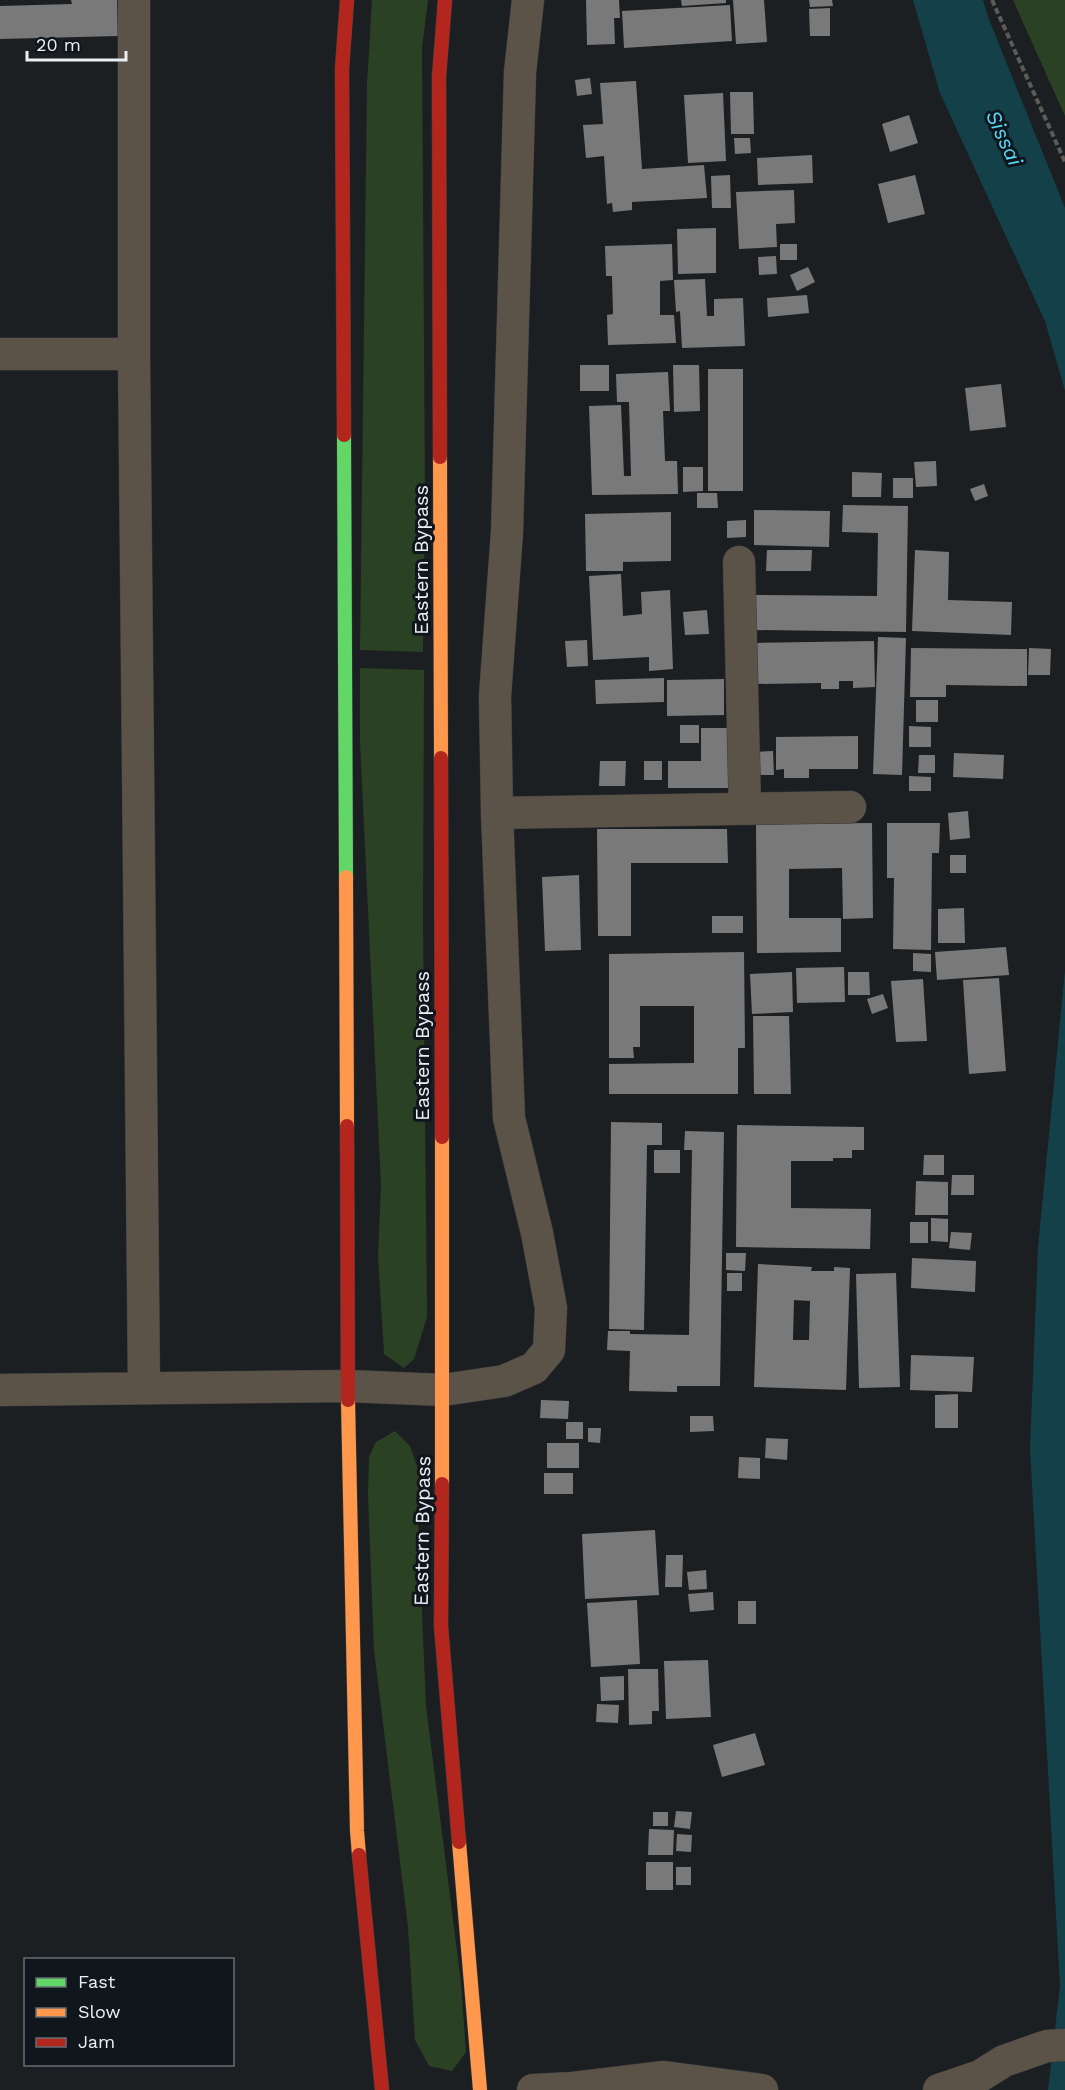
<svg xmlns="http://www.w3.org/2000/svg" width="1065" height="2090" font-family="'Work Sans',sans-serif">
<rect width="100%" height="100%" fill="#1c1f22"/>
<!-- green -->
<path fill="#2b4124" d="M372,0H428L422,48L425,496L423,652L360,650L367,84Z
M1013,0H1065V116Z
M360,668L424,670L423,921L427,1317L414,1359L404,1368L384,1354L378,1256L381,1186L360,741Z
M395,1431L410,1446L420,1475L418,1518L426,1706L461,1983L466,2052L452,2071L429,2066L415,2040L408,1927L374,1650L368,1494L369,1457L376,1442Z"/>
<!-- water -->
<path fill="#14404a" d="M913,0H983L988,17L1065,208V391L1045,321L940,93Z
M1065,970V2090H1048L1060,1986L1030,1449L1038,1247Z"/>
<!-- building -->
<path fill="#7a797a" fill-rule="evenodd" d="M71,0H117L118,36L0,39V6L72,4Z
M586,0H619L620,18H614L615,44L587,45Z
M681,0H726V3L682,6Z
M733,0H764L767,42L736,44Z
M809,0H832L833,6L810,7Z
M730,5L732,41L624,48L622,11Z
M830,8V36H810L809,9Z
M590,78L592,94L577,96L575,80Z
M636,81L642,169L704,165L707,198L632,202V210L613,212L612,203L607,204L604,156L586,158L583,125L603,124L600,83Z
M730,92H753L754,134H731Z
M723,93L726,161L688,163L684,95Z
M909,115L918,143L890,152L882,124Z
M734,138H750L751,153L735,154Z
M812,155L813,183L758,185L757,158Z
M730,175L731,208H712L711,176Z
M915,175L925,214L888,223L878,184Z
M794,190L795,223L776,224L777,247L739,249L736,192Z
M716,228V273L678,274L677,229Z
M672,244L673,280L660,281V315H674L676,343L608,345L607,315L613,314L612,276H606L605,246Z
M780,244H797V260H780Z
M776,256L777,274L759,275L758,257Z
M808,267L815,282L797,291L790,275Z
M705,279L707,316H714V299L743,298L745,346L682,348L680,311L676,312L674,280Z
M807,295L809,313L768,317L767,298Z
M580,365H609V391H580Z
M673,365H699L700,411L674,412Z
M708,369H743V491H708Z
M668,372L670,411H663L665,461H677L678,494L592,495L589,406L621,405L624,476H631L629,402H617L616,374Z
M1001,384L1006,427L970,431L965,388Z
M936,461L937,486L916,487L914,462Z
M683,467H703V491L683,492Z
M852,472L882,473L881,497H852Z
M893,478H913V498H893Z
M984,484L988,496L975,501L970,489Z
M697,493H717L718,508H697Z
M843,505L908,506L906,632L754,630V595L877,596L878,533L842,532Z
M754,510L830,511L829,547L754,545Z
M671,512V561L623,562V571H586L585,514Z
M746,520V537L727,538V521Z
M767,550H812L811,571H766Z
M915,550L949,552L948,600L1012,602L1011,635L912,631Z
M621,574L623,616L642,614L641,592L670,590L673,669L649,671V657L593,660L589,576Z
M707,610L709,634L685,635L683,612Z
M878,637L906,638L902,775L873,774Z
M587,640L588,666L567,667L565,641Z
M874,641L875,687L853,688V681H839V689H821V683L754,684L753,643Z
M911,648L1027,649V686L946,685V697H910Z
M1029,648L1051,649L1050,675H1028Z
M664,678V702L596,704L595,680Z
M724,679V715L667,716V680Z
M916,700H938V722H916Z
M680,725H699V743H680Z
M909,726L931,727V747H909Z
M701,728H729L728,788H668V761H701Z
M858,736V769H809V778H784V769L776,770V737Z
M773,751L774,775H755L754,752Z
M954,753L1004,755L1003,779L953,777Z
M919,755H935V773H918Z
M600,761H626L625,786H599Z
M644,761H662V780H644Z
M909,776L931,777V791H909Z
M968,811L970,838L950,840L948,813Z
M872,823L873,918L843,919L842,868L789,869V918H841V952L757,953L756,824Z
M887,823H940L939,853H932L931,950L893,949L894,878H887Z
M597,829H727L728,863H631V936H598Z
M950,855H966V873H950Z
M579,875L581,950L545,951L542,877Z
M964,908L965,943H938V909Z
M712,916H743V933H712Z
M1006,947L1009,975L937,980L935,952Z
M744,952L745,1048H738V1094H609V1064L694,1063V1006H640V1047H633L634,1058H609V954Z
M913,953L931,954V972L913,971Z
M844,967L845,1002L797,1003L796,968Z
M792,972L793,1012L752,1014L750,974Z
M848,972H869L870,995H848Z
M999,978L1006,1071L969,1074L963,980Z
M923,979L927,1041L896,1042L891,981Z
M883,994L888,1008L872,1014L867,999Z
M753,1016H789L791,1094H754Z
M611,1122L662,1123V1145H647L644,1330L609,1329Z
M737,1125L864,1127V1150H852V1158H833V1161H791V1208L871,1209L870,1249L736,1247Z
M685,1131L724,1132L720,1386H677V1392L629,1391L630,1351L607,1350L608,1331H630V1334L689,1335L692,1150H684Z
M654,1150H680V1173H654Z
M924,1155H944V1175H923Z
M952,1175H974V1195H951Z
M916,1181L948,1182V1215H915Z
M931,1218L948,1219V1242L931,1241Z
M910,1222H928V1243H910Z
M951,1232L972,1233L970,1250L949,1248Z
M726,1253H746L745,1271L726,1270Z
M912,1258L976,1261L975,1292L911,1288Z
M758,1264L812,1267L811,1271H834V1267L850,1268L846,1390L754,1387ZM794,1300L810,1301L809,1340H793Z
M727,1273H742V1291H727Z
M896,1273L900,1387L859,1388L856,1274Z
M911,1355L974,1357L972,1392L910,1390Z
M958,1394V1428H935V1395Z
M541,1400L569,1401L568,1419L540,1418Z
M690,1416H713L714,1431L690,1432Z
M566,1422H583V1439H566Z
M588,1428H601L600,1443L588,1442Z
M766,1438L788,1439L787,1460L765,1458Z
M547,1443H579V1468H547Z
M739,1457L760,1458V1479L738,1478Z
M544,1473H573V1494H544Z
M655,1530L659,1595L585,1599L582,1534Z
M666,1555H683L682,1587H665Z
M706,1570L707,1589L689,1590L687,1572Z
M713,1592L714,1610L690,1612L688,1594Z
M637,1600L640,1664L591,1667L587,1603Z
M738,1601H756V1624H738Z
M708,1660L711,1717L666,1719L664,1661Z
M628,1669H658L659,1711H652V1724L629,1725Z
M624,1676V1700L601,1701L600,1677Z
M597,1704L619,1705L618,1723L596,1722Z
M755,1733L765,1765L722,1777L713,1745Z
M676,1811L692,1812L690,1829L674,1827Z
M653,1812H668V1826H653Z
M649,1829L674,1830L673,1855H648Z
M677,1834L692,1835L691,1852L676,1851Z
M646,1862H673V1890H646Z
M676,1867H691V1885H676Z"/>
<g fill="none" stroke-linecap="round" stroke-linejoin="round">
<!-- street casing -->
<g stroke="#3a3c3f" stroke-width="33">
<path id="street" d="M134,0V354L144,1388
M0,354H134
M739,562L745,809
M497,813L850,807
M0,1390L348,1386L443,1390L504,1381L534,1368L549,1350L551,1308L537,1233L509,1118L497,813L495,696L507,532L520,72L528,0
M533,2090L573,2088L664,2077L762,2090
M939,2090L980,2076L1004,2061L1047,2046L1065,2045"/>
</g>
<!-- fast casing -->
<g stroke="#3a3c3f" stroke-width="15">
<path id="fast" d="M344,435L346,877"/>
</g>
<!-- slow casing -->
<g stroke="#3a3c3f" stroke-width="15">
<path id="slow" d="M440,457L441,758
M346,877L347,1126
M348,1400L357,1831L359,1855
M442,1484V1137
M459,1842L480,2090"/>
</g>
<!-- jam casing -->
<g stroke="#3a3c3f" stroke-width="15">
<path id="jam" d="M344,435L342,69L347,0
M440,457L439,77L445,0
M441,758L442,1137
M347,1126L348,1400
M442,1484L441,1626L459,1842
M359,1855L382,2090"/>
</g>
<!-- path -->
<path stroke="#5e5a55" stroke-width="4" stroke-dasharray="6 3" stroke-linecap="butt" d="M992,0L1065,162"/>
<!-- street -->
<use href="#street" stroke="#5b5347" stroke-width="32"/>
<!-- fast -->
<use href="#fast" stroke="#63d668" stroke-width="14"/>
<!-- slow -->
<use href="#slow" stroke="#ff974d" stroke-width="14"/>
<!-- jam -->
<use href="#jam" stroke="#b3261e" stroke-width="14"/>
</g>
<g text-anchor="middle" stroke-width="6" stroke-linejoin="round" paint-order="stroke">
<!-- street labels -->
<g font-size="20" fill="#ebeff4" stroke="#0f161c">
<text transform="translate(421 560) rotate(-90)" y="7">Eastern Bypass</text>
<text transform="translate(422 1046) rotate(-90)" y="7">Eastern Bypass</text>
<text transform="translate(422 1531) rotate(-89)" y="7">Eastern Bypass</text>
</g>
<!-- water labels -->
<g font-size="21" font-style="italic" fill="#57d8f6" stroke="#0f161c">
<text transform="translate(1004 138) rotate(65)" y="7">Sissai</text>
</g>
</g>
<!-- legend -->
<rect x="24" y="1958" width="210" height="108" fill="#0f161c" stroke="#676d72" stroke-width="1.5"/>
<rect x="36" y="1978" width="30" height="9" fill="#63d668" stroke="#676d72" stroke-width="1.5"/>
<text x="78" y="1988" font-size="18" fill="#ebeff4">Fast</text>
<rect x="36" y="2008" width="30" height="9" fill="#ff974d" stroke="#676d72" stroke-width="1.5"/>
<text x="78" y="2018" font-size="18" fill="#ebeff4">Slow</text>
<rect x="36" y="2038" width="30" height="9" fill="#b3261e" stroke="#676d72" stroke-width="1.5"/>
<text x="78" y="2048" font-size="18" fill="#ebeff4">Jam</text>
<!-- scale -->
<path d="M27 51v9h99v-9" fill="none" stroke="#ebeff4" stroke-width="3"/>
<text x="36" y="51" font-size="18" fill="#ebeff4" stroke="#0f161c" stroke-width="4.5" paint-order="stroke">20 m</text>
</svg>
